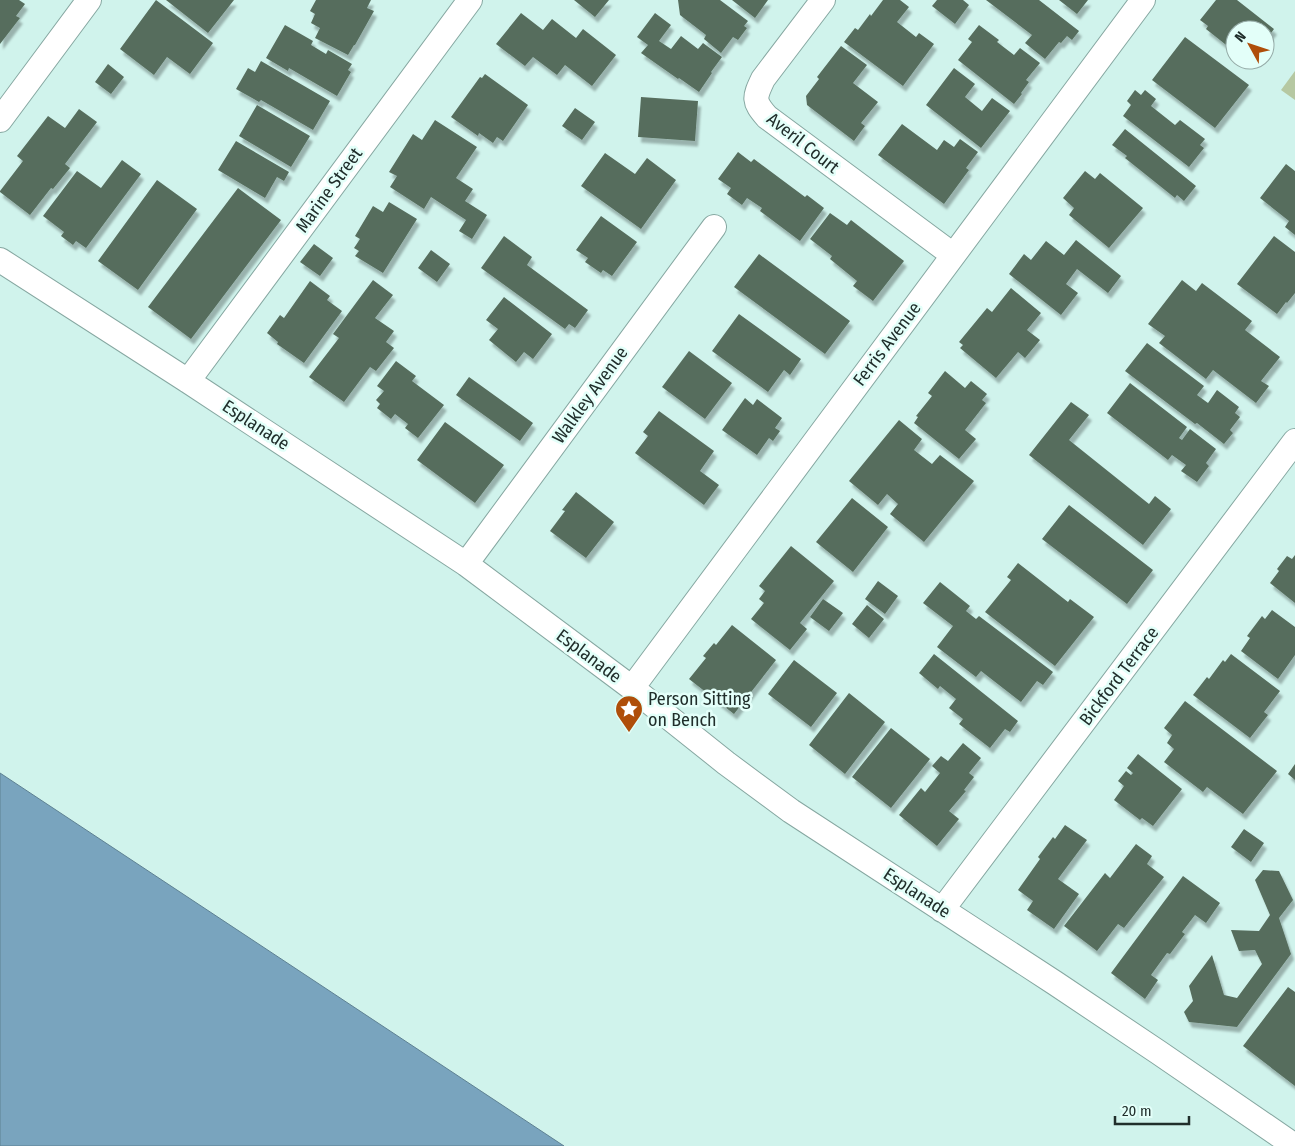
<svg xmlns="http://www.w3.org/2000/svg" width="1295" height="1146" font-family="'Fira Sans Condensed',sans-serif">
<defs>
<filter id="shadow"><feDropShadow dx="3" dy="5.5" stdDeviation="1" flood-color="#0004"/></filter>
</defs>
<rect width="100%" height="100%" fill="#d0f3ec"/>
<!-- green -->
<path fill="#b6c8a2" d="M1295,71V100L1281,90Z"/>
<!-- water -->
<path fill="#79a4be" stroke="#5e8192" d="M0,773L564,1146H0Z"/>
<!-- building -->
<path fill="#566d5d" filter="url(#shadow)" d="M0,0H19L25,4L16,16L20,18L0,44Z
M156,0L213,43L190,74L167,57L154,75L120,49Z
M166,0H234L208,33Z
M316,0H371L367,8L374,11L355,45H354L348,55L315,38L320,28L311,23L315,14L310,11Z
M574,0H609L595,17Z
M678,0H720L748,21L744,26L747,28L738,40L733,37L721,53L704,39L706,35L680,15Z
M732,0H768L755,18Z
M883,0H900L909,7L897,22L916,37L919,33L934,44L903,86L844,42L855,28L858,30L870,14L871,16Z
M937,0H963L969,5L955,24L932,6Z
M986,0H1039L1079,31L1072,40L1067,36L1061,43L1059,42L1045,59L1025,43L1032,35Z
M1059,0H1088L1077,14Z
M1216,0H1237L1274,29L1265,41V30H1235V52L1206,29L1208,26L1200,20Z
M521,13L543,30L552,19L576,38L583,29L616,55L592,86L565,65L557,75L533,57L525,66L496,44Z
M655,13L671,25L659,41L671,49L681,36L698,49L703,43L722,57L711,72L712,73L699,92L679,78L678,79L641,53L648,45L637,37Z
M285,25L313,41L311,45L326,54L328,50L352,64L348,70L351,72L337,96L289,68L288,71L266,58Z
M979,25L999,40L997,42L1014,55L1020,48L1040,63L1026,80L1029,82L1021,93L1022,94L1014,104L958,60L972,42L968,39Z
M1185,37L1249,85L1215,128L1152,80Z
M841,46L867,65L853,83L878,102L861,123L865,126L854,141L807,105L806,96L819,79L817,77Z
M261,61L330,101L313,130L261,100L259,102L236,89L248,68L255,72Z
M108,64L124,77L111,94L95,82Z
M954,68L975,84L965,97L982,111L992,98L1010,111L981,148L926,105Z
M485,74L528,105L503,141L497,137L493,143L479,133L478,136L451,117L480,77L482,78Z
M1135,90L1141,95L1145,90L1156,99L1151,106L1175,125L1180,120L1205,139L1200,145L1204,148L1189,167L1123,116L1131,105L1127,101Z
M641,97L698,101L695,141L638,137Z
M257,105L310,136L291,167L239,136Z
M575,108L595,122L582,140L562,126Z
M79,109L97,122L65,164L70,168L53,189L51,188L30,215L0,192V191L23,161L17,156L48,116L65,128Z
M435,120L477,147L456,178L473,189L465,201L487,215L472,239L459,231L466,220L431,197L424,209L390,187L397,176L389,172L413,134L422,140Z
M902,124L937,150L944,140L954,147L960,139L978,152L966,168L969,170L944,204L878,155Z
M1125,129L1196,186L1184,201L1177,195L1175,198L1125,158L1127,156L1112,145Z
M236,141L289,172L284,181L277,177L265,198L218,170Z
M738,152L751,162L754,159L805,197L807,195L824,208L800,241L760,211L762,208L747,198L742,205L727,194L731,188L718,179Z
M605,153L635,174L647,158L676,180L641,229L581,186Z
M122,160L141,174L86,248L76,241L73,245L61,236L64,232L43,216L77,171L101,188Z
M1286,164L1295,171V235L1285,227L1289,221L1260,198Z
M1085,171L1095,179L1100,173L1143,208L1109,248L1069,215L1074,208L1063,198Z
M157,180L197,209L138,290L98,261Z
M238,188L281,220L191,339L148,307Z
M389,202L417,219L383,273L355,256L359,251L354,248L360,239L355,236L373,206L383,212Z
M830,213L847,225L851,220L904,261L873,301L853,286L857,281L830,259L832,256L810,239Z
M601,216L637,242L612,276L603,270L601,273L585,262L588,258L576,250Z
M504,236L532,257L527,265L588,310L575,328L569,324L565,329L481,268Z
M1274,236L1295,252V293L1287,303L1286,302L1277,314L1237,284Z
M1076,240L1121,276L1108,293L1077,269L1066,284L1078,293L1061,315L1009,274L1024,254L1031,260L1046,241L1064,255Z
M314,244L333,258L320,276L300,262Z
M431,250L450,264L437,282L418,268Z
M759,254L850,321L825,354L734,287Z
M373,280L393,295L375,318L394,331L386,342L394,348L376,371L370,367L344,402L309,377L339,338L333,334Z
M1182,280L1196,291L1202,283L1252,321L1245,330L1280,357L1261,381L1269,386L1256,403L1213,370L1206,379L1159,343L1165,336L1148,324Z
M310,281L330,296L327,300L342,311L304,363L277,344L278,342L267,333L280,315L284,318Z
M1011,288L1041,313L1027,330L1040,340L1025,358L1018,352L996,378L960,348L963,345L959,342L987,308L992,312Z
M504,297L552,334L533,359L524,352L516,362L489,340L498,329L486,320Z
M739,314L801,359L790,375L784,370L768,392L712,351Z
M1147,343L1204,386L1197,395L1208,403L1217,390L1239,407L1235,413L1240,417L1230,430L1233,433L1224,444L1197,423L1195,424L1125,371Z
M689,351L732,383L705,419L662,387Z
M396,361L416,376L412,381L444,405L418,438L405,428L408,424L395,414L391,419L377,408L380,404L376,400L384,391L377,386Z
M945,371L965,388L971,381L987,394L982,400L986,403L965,430L976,439L959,459L914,423L918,417L916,416L932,396L928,393Z
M469,377L533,423L520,441L456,395Z
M1130,383L1187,427L1179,438L1182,440L1190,429L1216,449L1206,463L1209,466L1197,482L1181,471L1186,465L1172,455L1168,460L1107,413Z
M745,398L753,405L757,399L782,418L775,428L780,431L773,441L769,438L757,455L722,430Z
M1071,402L1089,415L1069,440L1149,504L1155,496L1171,509L1143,545L1029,455Z
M659,411L714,451L700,471L719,485L704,505L635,453L648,436L643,432Z
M899,420L922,439L914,450L932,464L940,455L974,481L924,542L890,514L898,504L887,494L878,505L849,481Z
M445,422L504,465L475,503L417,460Z
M576,492L614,522L586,558L550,531L565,511L562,510Z
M852,498L888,527L853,572L816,542Z
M1069,505L1153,570L1127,604L1042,539Z
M791,546L834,581L800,623L807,629L790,650L751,619L764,603L759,599L765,591L759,586Z
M1295,555V603L1270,583L1279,571L1277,569L1287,556L1292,559Z
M1018,563L1068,602L1070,599L1094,617L1055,666L985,612L1011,580L1007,577Z
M878,581L898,596L885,614L865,599Z
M940,582L970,606L966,611L976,619L979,616L1053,672L1043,685L1037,681L1021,702L981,671L976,677L937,647L953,626L923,603Z
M823,599L843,613L829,631L810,617Z
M867,605L884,619L869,638L852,624Z
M1272,610L1295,627V655L1278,679L1241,651L1250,638L1247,636L1262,616L1265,619Z
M732,625L776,660L734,714L689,679L706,658L703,656L714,643L716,645Z
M934,654L1018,721L1010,732L1005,729L990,748L959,724L963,719L949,708L956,699L940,686L938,689L919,673Z
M1231,654L1280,691L1264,712L1268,715L1250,738L1193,695L1207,677L1209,679L1223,660L1225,662Z
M794,660L837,693L811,727L768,694Z
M849,693L885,722L845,774L809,745Z
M1185,701L1277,771L1243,814L1207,787L1203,792L1164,762L1174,749L1167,743L1172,735L1164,728Z
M891,728L930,759L891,808L852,777Z
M963,743L981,758L969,773L974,777L964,790L966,791L949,811L959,819L937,846L899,815L921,788L925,792L940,773L932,766L941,756L948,761Z
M1138,754L1182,789L1153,826L1142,818L1140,820L1114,800L1124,786L1118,781L1126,771L1131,775L1133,773L1127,768Z
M1295,764V780L1288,774Z
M1065,825L1087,840L1058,879L1079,894L1054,929L1027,910L1033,901L1018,890L1040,859L1038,857L1053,837L1055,839Z
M1244,829L1264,843L1251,862L1231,847Z
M1136,844L1152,856L1147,864L1164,877L1124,928L1118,924L1097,951L1064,926L1105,873L1110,878Z
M1263,870L1279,871L1293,900L1279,918L1291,954L1237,1027L1189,1022L1184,1012L1193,1001L1189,986L1212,955L1224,995L1237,998L1262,964L1255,950L1239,951L1231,930L1259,931L1270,915L1255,880Z
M1183,876L1220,903L1206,923L1195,915L1182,932L1185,934L1170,954L1167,953L1151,975L1158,980L1145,999L1111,973Z
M1288,987L1295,992V1086L1243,1046Z"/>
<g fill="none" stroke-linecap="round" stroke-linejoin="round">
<!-- minor casing -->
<g stroke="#86a7a1" stroke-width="26">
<path id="minor" d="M823,0L763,79C754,98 753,101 767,117L953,255
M0,120L89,0
M0,260L188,381L466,564L632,688L726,763L791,811L1055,983L1158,1052L1295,1146
M188,381L470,0
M466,564L714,227
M632,688L1143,0
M942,910L1295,441"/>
</g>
<!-- minor -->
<use href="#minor" stroke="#fff" stroke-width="24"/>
</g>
<!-- icons -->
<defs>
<g id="sight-pin" transform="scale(1.4375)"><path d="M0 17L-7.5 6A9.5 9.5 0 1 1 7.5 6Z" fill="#af4e0a" stroke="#e3fff9"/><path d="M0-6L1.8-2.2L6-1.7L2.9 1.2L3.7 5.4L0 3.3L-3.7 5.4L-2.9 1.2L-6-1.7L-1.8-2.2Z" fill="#fff"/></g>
</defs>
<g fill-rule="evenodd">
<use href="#sight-pin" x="629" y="709"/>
</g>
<g text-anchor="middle" stroke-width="5" stroke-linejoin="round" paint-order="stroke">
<!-- street labels -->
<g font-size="18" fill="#202e2b" stroke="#e3fff9">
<text transform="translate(803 143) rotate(38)" y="6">Averil Court</text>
<text transform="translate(329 190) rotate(-54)" y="6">Marine Street</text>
<text transform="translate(887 344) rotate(-53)" y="6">Ferris Avenue</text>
<text transform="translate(590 395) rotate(-54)" y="6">Walkley Avenue</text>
<text transform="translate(256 425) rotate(33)" y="6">Esplanade</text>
<text transform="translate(589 656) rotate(37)" y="6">Esplanade</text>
<text transform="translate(1119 676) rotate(-53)" y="6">Bickford Terrace</text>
<text transform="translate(917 893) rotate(33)" y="6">Esplanade</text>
</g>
<!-- poi labels -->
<g font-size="18" fill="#202e2b" stroke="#e3fff9" text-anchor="start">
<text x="648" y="705">Person Sitting<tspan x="648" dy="21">on Bench</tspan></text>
</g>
</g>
<!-- north arrow -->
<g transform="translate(1250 45) rotate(310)"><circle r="24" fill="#e3fff9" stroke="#95aba7"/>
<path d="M0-4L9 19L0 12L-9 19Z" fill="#af4e0a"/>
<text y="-8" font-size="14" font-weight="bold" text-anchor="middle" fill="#202e2b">N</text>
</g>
<!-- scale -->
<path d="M1115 1116v8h74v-8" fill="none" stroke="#202e2b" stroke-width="2.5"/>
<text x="1122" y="1116" font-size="15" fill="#202e2b" stroke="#e3fff9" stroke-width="4" paint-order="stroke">20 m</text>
</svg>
